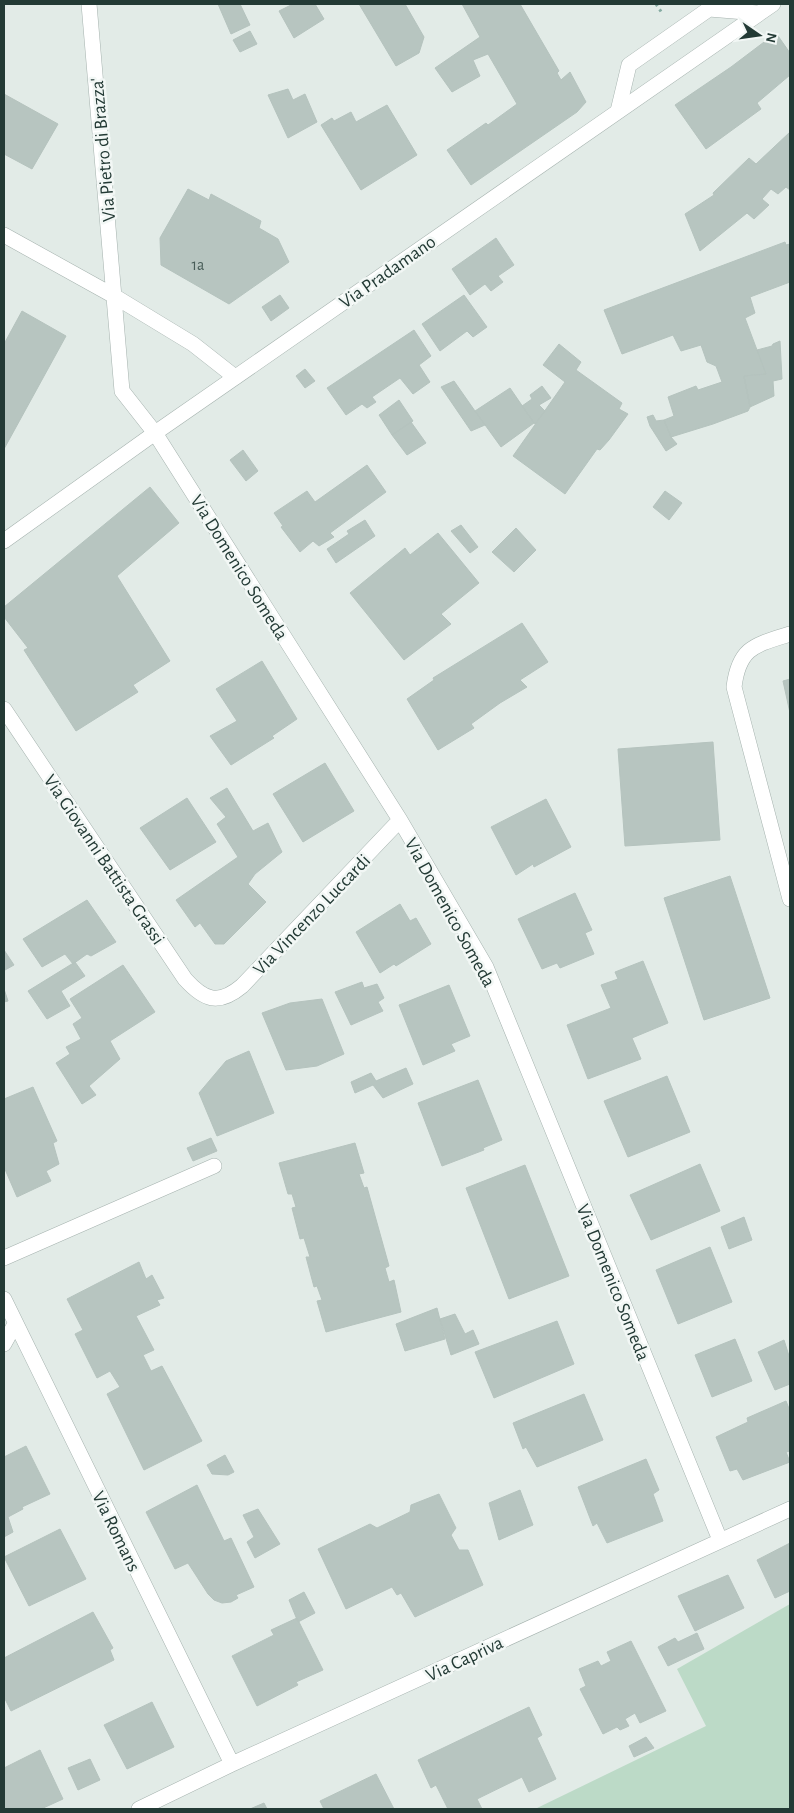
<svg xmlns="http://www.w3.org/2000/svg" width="794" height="1813" font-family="'Alegreya Sans',sans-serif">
<rect width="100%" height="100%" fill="#e2ebe7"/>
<!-- green -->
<path fill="#bcdac7" d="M790,1604V1809H535L706,1726L677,1669Z"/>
<!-- building -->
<path fill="#b7c5c0" stroke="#b5c3be" d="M218,4H240L250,25L231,34Z
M293,4H315L324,19L294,38L279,11Z
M359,4H405L424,37L419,53L396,66Z
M462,4H520L559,71L557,73L561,80L570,72L586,102L577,112L471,185L447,150L486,123L488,125L517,104L488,54L473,60L480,76L452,92L435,68L480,37Z
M250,31L257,44L240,52L233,40Z
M776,33L790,53V75L757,103L761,109L706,149L675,105L731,67Z
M288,89L293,100L305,94L317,122L288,138L268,95Z
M4,94L58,124L32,169L4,154Z
M387,105L417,155L361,190L321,125L332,118L334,121L351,112L356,122Z
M790,132V190L786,187L778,194L771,189L762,199L769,205L754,219L747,213L700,251L685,214L714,195L713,193L749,158L756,164Z
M188,189L209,200L211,194L261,221L259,228L278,239L289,262L229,304L161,265L160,238Z
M496,238L514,265L498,276L503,282L491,291L485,284L470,295L452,269Z
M785,242L786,245L790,244V282L750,297L755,313L745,318L766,374L744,376L750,407L748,411L713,424L671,437L664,420L674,416L668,397L696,386L698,390L722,382L716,366L707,362L701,345L681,351L673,335L622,354L604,310Z
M280,295L289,308L271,321L262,307Z
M464,295L487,327L473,337L467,331L440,351L422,324Z
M22,311L66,336L4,449V344Z
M414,330L431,356L419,365L430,382L413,394L400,378L372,397L376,402L367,408L362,404L346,415L327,388Z
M780,341L782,379L773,381L774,396L750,407L744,376L766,374L757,350L772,346L773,344Z
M559,344L581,362L576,370L622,403L619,409L628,414L609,440L600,450L597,449L565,494L513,456L565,382L543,365Z
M305,369L315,381L305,388L296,376Z
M454,381L475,411L485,425L471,431L441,387Z
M542,386L551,398L539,405L545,411L535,424L522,406L532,399L530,395Z
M510,388L534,423L501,447L475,411Z
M399,400L413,421L392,435L379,415Z
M653,415L656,421L664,420L671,437L677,444L666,451L650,426L647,417Z
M411,422L426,443L407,455L392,435Z
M243,450L258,471L246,481L230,460Z
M367,465L386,492L330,533L334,537L319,546L313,541L300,552L281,527L283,526L274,513L307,491L315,502Z
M150,487L179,523L117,576L170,661L133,685L138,692L76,731L24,650L28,648L4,617V607Z
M665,491L682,503L669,520L653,507Z
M365,520L375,536L336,563L327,549L349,534L347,531Z
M461,525L478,547L470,553L451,531Z
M516,528L536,550L514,572L492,552Z
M438,533L479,583L441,614L451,624L404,660L350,593L405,548L410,555Z
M522,623L548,662L520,680L527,687L500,703L471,724L474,728L438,750L407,699L434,680L433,678Z
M262,661L297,719L272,736L274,738L231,765L210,736L237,721L216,689Z
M790,679V713L783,681Z
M713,742L720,840L625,846L618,749Z
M325,763L354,811L303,842L273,794Z
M227,788L253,831L268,823L282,852L255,874L248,884L266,902L224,944H215L200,923L195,927L176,900L238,857L217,824L226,817L210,798Z
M187,798L216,842L170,870L140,828Z
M546,799L571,847L534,867L533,864L516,875L491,827Z
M730,876L770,998L704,1020L664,898Z
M575,893L592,930L585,933L594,954L560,968L557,963L542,969L518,919Z
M87,900L116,942L91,956L87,954L73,964L65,954L42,967L23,939Z
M400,904L410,921L416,918L431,944L396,966L394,964L380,973L356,932Z
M4,950L14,965L5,970L4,968Z
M643,961L668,1023L632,1038L641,1059L588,1079L567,1025L611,1008L601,985L618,979L615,972Z
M75,962L85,976L61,991L70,1006L47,1019L28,991Z
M123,965L155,1012L110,1041L120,1059L89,1086L96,1095L82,1104L56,1063L70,1054L66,1047L81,1039L73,1024L82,1018L70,999Z
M362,982L364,988L377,984L384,998L378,1002L383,1011L351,1025L335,992Z
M449,985L470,1036L451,1044L455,1051L423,1065L399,1005Z
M4,989L8,1001L4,1002Z
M322,999L344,1054L317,1066L286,1070L262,1013L290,1003Z
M249,1051L274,1113L217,1136L199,1093L226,1061Z
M406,1068L413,1084L383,1098L373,1085L355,1093L351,1082L371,1073L376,1081Z
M667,1076L690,1132L628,1157L604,1101Z
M478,1080L502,1140L483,1148L484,1150L442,1166L418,1103Z
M33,1087L57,1141L53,1143L59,1164L46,1171L51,1181L17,1197L4,1167V1099Z
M211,1138L217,1151L193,1161L187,1148Z
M355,1143L364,1173L359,1174L364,1188L367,1187L389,1266L385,1268L389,1282L394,1280L401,1312L326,1332L317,1301L322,1300L317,1286L314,1287L306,1257H310L304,1238L300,1239L292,1208L296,1207L292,1194H288L279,1163Z
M700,1164L720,1211L651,1240L630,1195Z
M525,1165L569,1276L509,1299L466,1188Z
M744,1217L752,1240L729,1249L721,1227Z
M710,1247L732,1302L678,1324L656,1270Z
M139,1262L146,1279L152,1275L164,1298L157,1300L160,1305L136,1316L154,1350L143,1355L151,1371L162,1366L202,1441L144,1470L107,1394L120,1387L110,1371L97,1378L75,1334L83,1330L67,1299Z
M437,1308L445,1339L405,1351L396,1324Z
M455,1314L465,1334L473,1330L479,1344L451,1355L440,1319Z
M557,1321L574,1364L494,1398L475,1352Z
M735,1339L752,1381L712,1397L695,1355Z
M784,1340L790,1359V1384L775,1390L758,1352Z
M584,1394L603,1440L537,1467L526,1447L523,1449L513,1423Z
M786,1401L790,1411V1451L786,1452L790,1462L743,1480L737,1469L730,1471L716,1437L748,1422L747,1418Z
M26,1446L50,1494L22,1507L23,1509L8,1517L13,1532L4,1537V1457Z
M225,1455L234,1472L228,1475L212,1474L207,1465Z
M646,1459L659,1490L653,1494L663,1521L607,1543L597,1523L593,1526L578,1487Z
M197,1485L224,1541L231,1538L254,1587L236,1595L238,1598L231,1602L222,1603L214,1600L208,1594L188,1563L175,1569L146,1512Z
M520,1490L533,1525L499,1540L489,1503Z
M439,1494L456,1528L451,1535L459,1550H468L483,1585L415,1617L401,1593L397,1595L392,1587L346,1609L318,1549L370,1524L377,1528L410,1512L411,1505Z
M258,1509L280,1544L255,1558L247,1542L254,1537L243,1515Z
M60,1529L86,1579L29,1606L4,1557Z
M790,1543V1591L775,1598L757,1560Z
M728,1575L744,1608L695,1631L678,1596Z
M304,1592L315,1613L298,1622L289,1600Z
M93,1612L113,1648L110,1650L114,1660L11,1711L4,1697V1658Z
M297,1618L323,1670L296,1682L298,1685L257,1706L232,1656L274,1635L271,1630Z
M697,1633L704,1649L668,1666L658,1647L675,1638L678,1642Z
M631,1641L666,1711L640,1723L635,1713L625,1719L629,1726L620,1730L617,1727L603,1734L580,1689L586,1686L579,1669L598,1661L601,1666L611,1661L607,1652Z
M152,1702L174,1747L127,1769L104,1725Z
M529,1707L542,1735L537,1738L556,1779L529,1792L522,1777L477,1799L482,1809H448L436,1785L431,1788L418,1760Z
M646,1737L654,1748L634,1757L629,1746Z
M40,1750L63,1799L41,1809H4V1768Z
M90,1759L100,1780L78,1790L68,1768Z
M376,1774L394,1809H324L320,1801Z
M264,1803L267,1809H250Z"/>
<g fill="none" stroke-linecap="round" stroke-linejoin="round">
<!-- service casing -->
<g stroke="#a5b2ae" stroke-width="16">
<path id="service" d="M618,111L629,65L709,9L758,13"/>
</g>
<!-- minor casing -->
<g stroke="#a5b2ae" stroke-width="16">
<path id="minor" d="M89,4L122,391L155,433L400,820L486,967L720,1540
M4,235L114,296L193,344L235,377
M790,634C755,645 739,647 734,687L790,899
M4,709L185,979C204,1000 218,1006 242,986L400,820
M4,1258L214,1166
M4,1299L232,1764
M4,1344L15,1324
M139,1809L232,1764L790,1509"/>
</g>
<!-- tertiary casing -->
<g stroke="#a5b2ae" stroke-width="16">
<path id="tertiary" d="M4,541L155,433L773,4"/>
</g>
<!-- path -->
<path stroke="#85aba2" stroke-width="3" stroke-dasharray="2.5 4" stroke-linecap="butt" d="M656,4L662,13"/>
<!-- service -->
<use href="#service" stroke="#fff" stroke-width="15"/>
<!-- minor -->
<use href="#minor" stroke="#fff" stroke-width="15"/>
<!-- tertiary -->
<use href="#tertiary" stroke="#fff" stroke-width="15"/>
</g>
<g text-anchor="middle" stroke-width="5" stroke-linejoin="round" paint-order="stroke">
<!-- number labels -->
<g font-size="16" fill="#485d58">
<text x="198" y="270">1a</text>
</g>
<!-- street labels -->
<g font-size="19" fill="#233a35" stroke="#f2f7f5">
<text transform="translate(102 150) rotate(-95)" y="7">Via Pietro di Brazza'</text>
<text transform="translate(387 271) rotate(-35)" y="7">Via Pradamano</text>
<text transform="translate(240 567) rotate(58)" y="7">Via Domenico Someda</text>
<text transform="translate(105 859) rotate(56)" y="7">Via Giovanni Battista Grassi</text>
<text transform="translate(451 912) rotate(61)" y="7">Via Domenico Someda</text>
<text transform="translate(311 914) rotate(-46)" y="7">Via Vincenzo Luccardi</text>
<text transform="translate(614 1282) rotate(68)" y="7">Via Domenico Someda</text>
<text transform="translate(117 1531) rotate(64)" y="7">Via Romans</text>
<text transform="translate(464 1658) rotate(-25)" y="7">Via Capriva</text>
</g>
</g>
<!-- border -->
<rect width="794" height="1813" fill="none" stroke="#233a35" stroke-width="10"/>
<!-- north arrow -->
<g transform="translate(759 35) rotate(103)" stroke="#f2f7f5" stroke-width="4" paint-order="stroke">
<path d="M0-4L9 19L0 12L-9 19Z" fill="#233a35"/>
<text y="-8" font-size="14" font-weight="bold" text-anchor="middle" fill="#233a35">N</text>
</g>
</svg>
